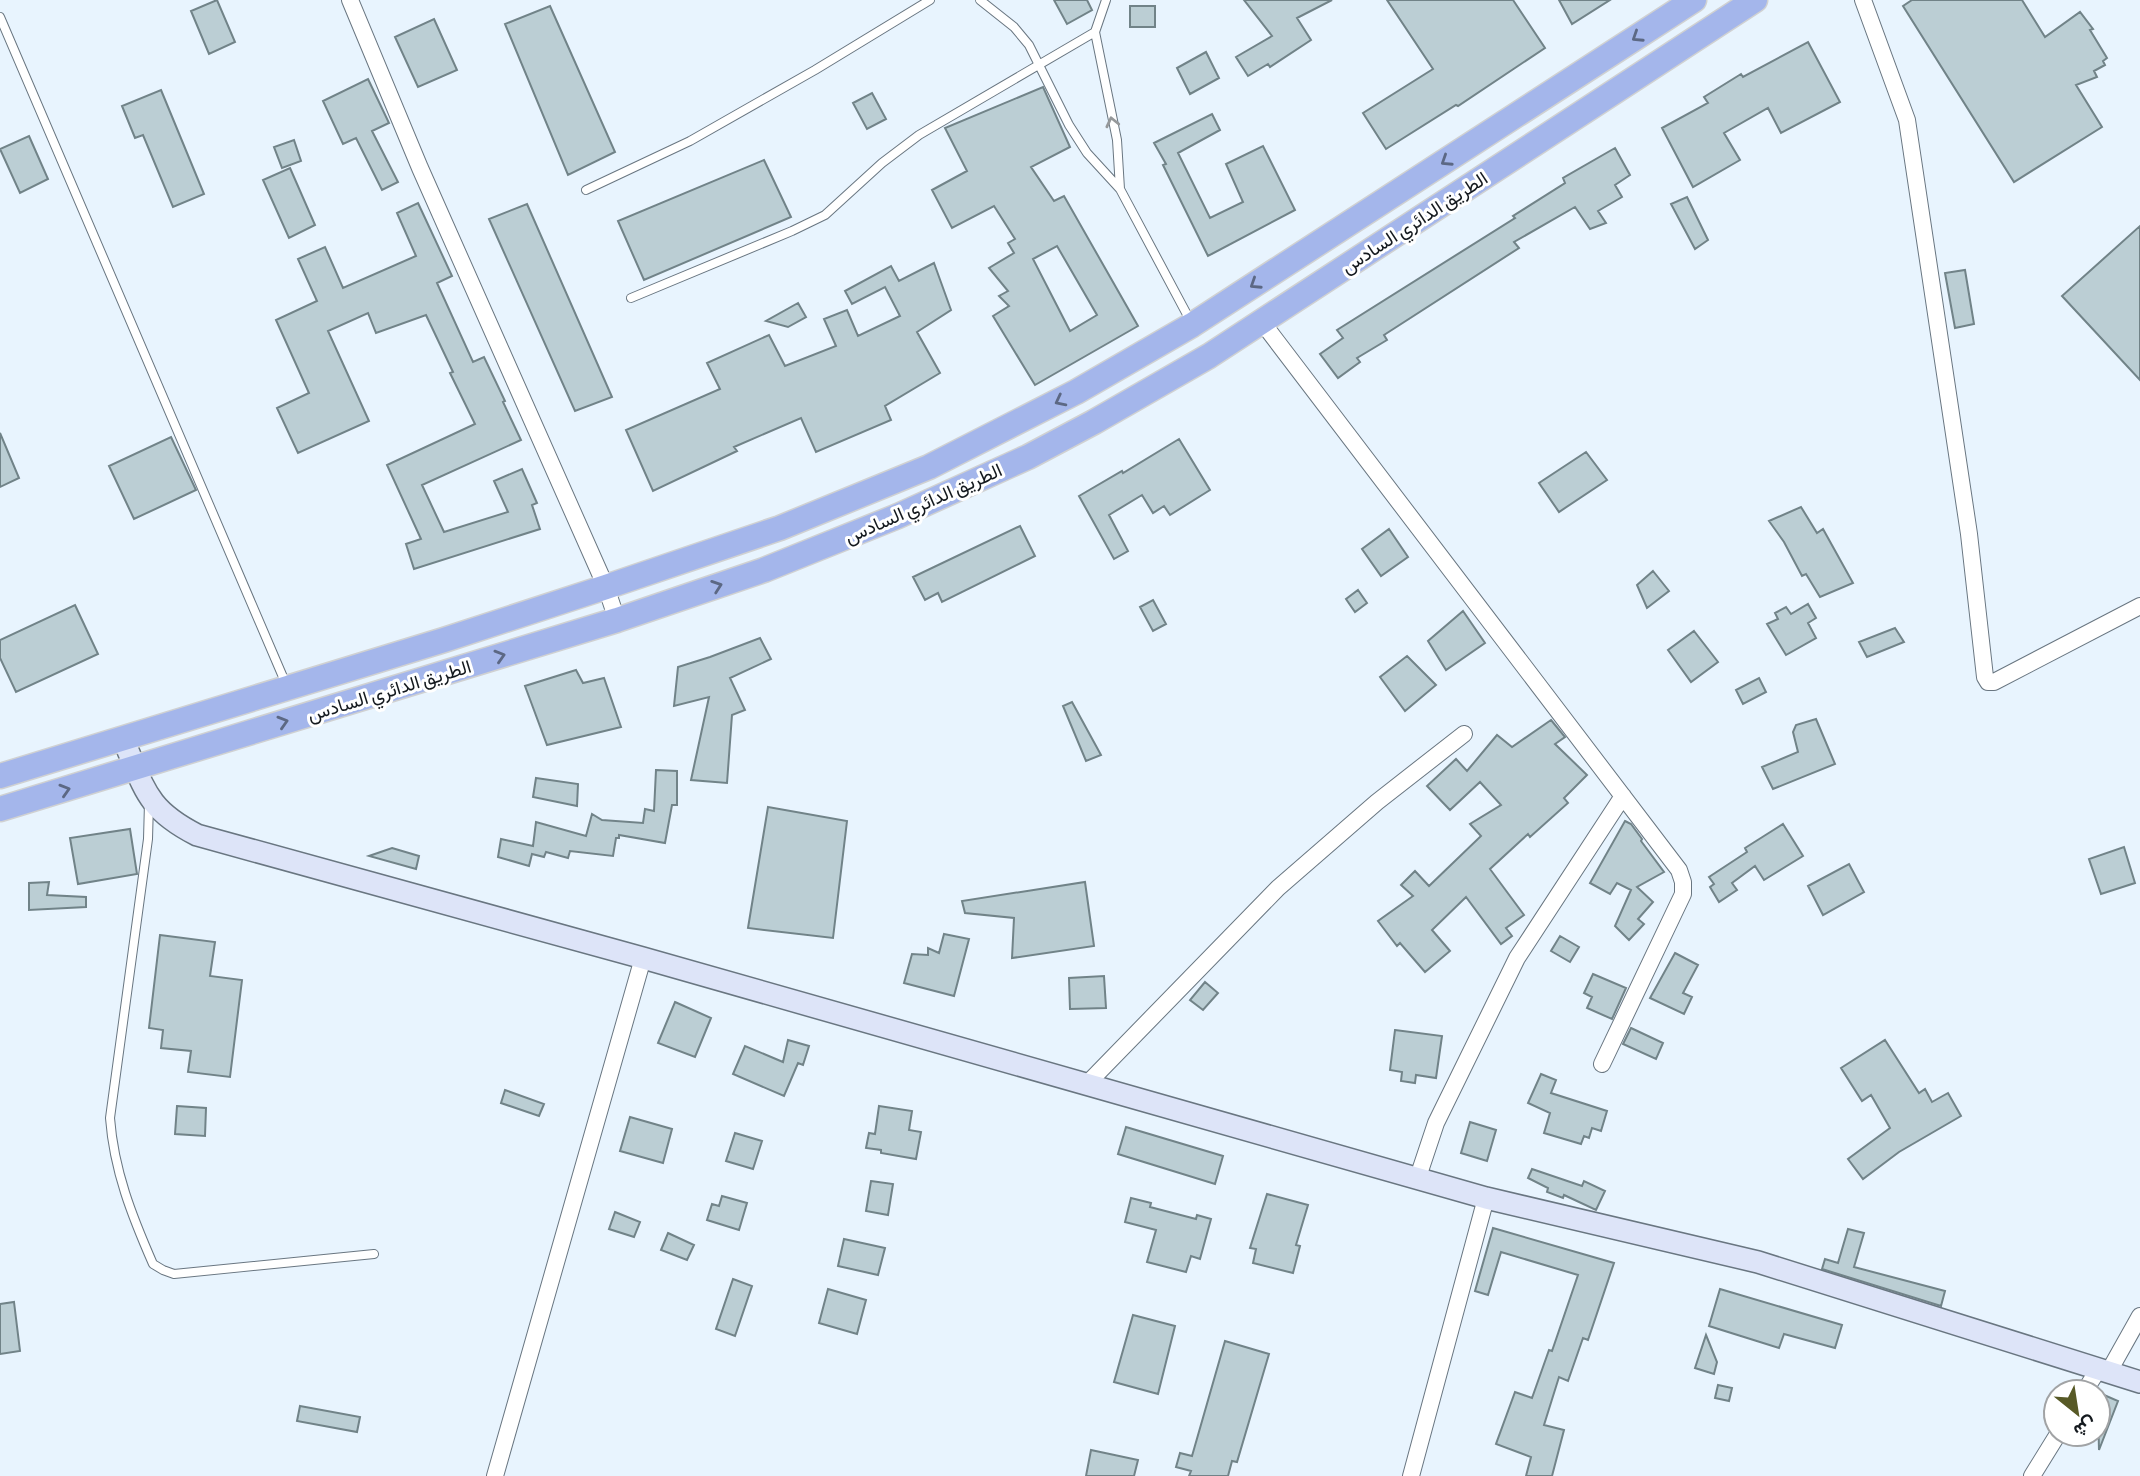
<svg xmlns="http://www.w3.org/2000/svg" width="2140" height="1476" font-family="'Sofia Sans Condensed',Vazirmatn,sans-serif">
<rect width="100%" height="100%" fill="#e8f4fe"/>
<!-- building -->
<path fill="#bbced4" stroke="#718388" stroke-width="2" fill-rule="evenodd" d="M217,0L235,42L209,54L191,11Z
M1054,0H1087L1092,10L1067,24Z
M1244,0H1332L1297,18L1311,40L1270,67L1268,64L1248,76L1236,57L1272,36Z
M1387,0H1513L1545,48L1458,106L1456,105L1386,149L1363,113L1433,69Z
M1559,0H1610L1572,24Z
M1912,0H2022L2045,37L2080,12L2093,29L2090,30L2107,58L2103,61L2105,65L2094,71L2097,77L2076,85L2102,127L2014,182L1903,6Z
M550,6L615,152L568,175L505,24Z
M1130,6H1155V27H1130Z
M434,19L457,70L418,87L395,37Z
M1808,42L1840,102L1781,133L1768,108L1724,133L1740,160L1693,187L1662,128L1708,103L1704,97L1741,74L1743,77Z
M1206,52L1219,78L1190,94L1177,68Z
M368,79L389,123L372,131L398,182L382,190L356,138L343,144L323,101Z
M1043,87L1070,147L1031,167L1054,201L1064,196L1138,326L1035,385L993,316L1009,306L999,296L1008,291L989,268L1014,253L1008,243L1015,239L994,206L952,228L932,190L967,171L945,128ZM1057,246L1097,315L1070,331L1033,259Z
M161,90L204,194L173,207L143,135L135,138L122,106Z
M872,93L886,119L867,129L853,103Z
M1212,114L1220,130L1178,153L1210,218L1243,202L1226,164L1263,146L1295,210L1208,256L1163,165L1166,164L1154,143Z
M29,136L48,179L20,193L0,149Z
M294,140L301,161L282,168L274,147Z
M1615,148L1630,175L1615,185L1622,197L1598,211L1606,223L1590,229L1575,207L1514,242L1519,248L1384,335L1387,340L1357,358L1360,362L1338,378L1320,354L1343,338L1337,330L1515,218L1513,216L1565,183L1563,178Z
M764,160L791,217L644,280L618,221Z
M290,168L315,225L289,238L263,180Z
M1687,197L1708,240L1695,249L1671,204Z
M418,203L452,276L437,283L473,362L484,357L505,401L503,402L521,440L422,485L444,532L508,512L494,481L522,469L537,503L532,505L540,529L414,569L406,544L421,539L387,465L475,424L450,373L453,372L426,315L376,333L368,313L328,331L369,421L298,453L277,408L309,393L276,320L317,301L298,259L325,247L343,288L416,256L397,213Z
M527,204L612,397L575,411L489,219Z
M2140,226V380L2062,296Z
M934,263L951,310L917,332L940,373L885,406L891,420L816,452L801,418L734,447L737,451L653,491L626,430L720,389L707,363L769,335L785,366L836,346L824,319L847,310L858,336L900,316L885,287L852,304L845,291L891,266L899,281Z
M1965,270L1974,324L1955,328L1945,273Z
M798,303L806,317L788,327L766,321Z
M0,433L19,478L0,487Z
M171,437L196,490L134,519L109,466Z
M1179,439L1210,490L1170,515L1164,506L1153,513L1142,495L1109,515L1128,551L1114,559L1079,496L1122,471L1123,473Z
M1586,452L1607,480L1559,512L1539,483Z
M1801,507L1817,533L1823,529L1853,583L1820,597L1806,574L1802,576L1784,542L1769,521Z
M1020,526L1035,556L942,602L938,593L925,600L913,577Z
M1389,529L1408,557L1381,576L1362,549Z
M1653,571L1669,591L1647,608L1637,585Z
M1358,590L1367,603L1355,612L1346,599Z
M1153,600L1166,624L1153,631L1140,607Z
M1808,604L1816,618L1808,623L1816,638L1786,655L1767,624L1778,619L1775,613L1786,607L1791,614Z
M75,605L98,654L16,692L0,658V640Z
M1463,611L1485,643L1446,670L1428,641Z
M1895,628L1904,642L1867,657L1859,642Z
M1694,631L1718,662L1691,682L1668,650Z
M760,638L771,659L730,678L745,710L732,715L727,783L691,780L709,697L674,706L678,667L710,657Z
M1407,656L1436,685L1405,711L1380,677Z
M576,670L583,683L604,678L621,727L547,745L525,686Z
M1759,678L1766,692L1743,704L1736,690Z
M1072,702L1101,755L1086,761L1063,706Z
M1816,719L1835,764L1773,789L1762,767L1798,752L1793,732L1796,725Z
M1551,720L1565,737L1555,744L1587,775L1564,798L1568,803L1530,837L1528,834L1490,869L1524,915L1506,928L1512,936L1501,944L1466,897L1432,930L1450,951L1425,972L1400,943L1397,946L1378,921L1413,896L1401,885L1415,871L1429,886L1481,836L1470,824L1501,805L1480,782L1450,810L1427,786L1456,759L1467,771L1497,735L1512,747Z
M656,770L677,771V805H672L665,843L619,835V838H616L613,856L570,851L568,858L546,852L544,857L532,854L529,866L498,857L501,839L533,846L536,822L586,836L592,814L602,820L643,823L645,809L654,811Z
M536,778L578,784L577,806L533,797Z
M768,807L847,821L833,938L748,928Z
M1625,821L1631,824L1642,839L1641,841L1664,872L1637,887L1653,902L1638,919L1644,924L1629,940L1615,926L1631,890L1617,883L1610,894L1590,883Z
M1783,824L1803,856L1764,880L1755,866L1732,883L1737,890L1719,902L1710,887L1714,884L1709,877L1747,852L1745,848Z
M130,829L137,874L78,884L70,838Z
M2124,847L2135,883L2101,894L2089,859Z
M392,848L419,856L416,869L369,856Z
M1849,864L1864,892L1823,915L1808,886Z
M49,882L47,895L86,897V907L29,910V883Z
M1085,882L1094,946L1012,958L1014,918L965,913L962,901Z
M944,934L969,939L954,996L904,983L912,954L928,955V948L939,953Z
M160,935L215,942L210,976L242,980L230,1077L188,1072L191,1051L161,1048L163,1030L149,1028Z
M1560,936L1579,947L1570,962L1551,951Z
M1675,953L1698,965L1683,993L1692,997L1684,1014L1650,998Z
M1593,974L1626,988L1612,1019L1587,1008L1592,997L1584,993Z
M1104,976L1106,1008L1070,1009L1069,978Z
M1205,982L1218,993L1203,1010L1190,1000Z
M675,1002L711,1018L695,1057L658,1043Z
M1631,1028L1663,1043L1656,1059L1623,1044Z
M1395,1030L1442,1036L1436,1078L1416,1075L1415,1083L1401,1081L1402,1072L1390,1070Z
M788,1040L809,1046L803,1065L798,1063L784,1096L733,1074L745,1046L783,1062Z
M1885,1040L1919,1093L1925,1089L1932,1102L1948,1093L1961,1116L1899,1152L1863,1179L1848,1159L1890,1128L1871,1095L1862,1101L1841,1068Z
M1541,1074L1556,1080L1551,1093L1607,1111L1601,1131L1592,1128L1589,1138L1584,1136L1581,1144L1544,1133L1550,1113L1528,1103Z
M505,1090L544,1104L539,1116L501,1103Z
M177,1106L206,1108L205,1136L175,1134Z
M879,1106L912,1111L909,1130L921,1132L916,1159L881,1153V1150L866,1148L869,1133L875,1134Z
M630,1117L672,1129L663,1163L620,1151Z
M1470,1122L1496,1130L1487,1161L1461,1153Z
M1126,1127L1223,1156L1215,1184L1118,1154Z
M735,1133L762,1141L753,1169L726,1161Z
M1532,1169L1582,1186L1584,1181L1605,1191L1596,1210L1564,1195L1563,1198L1547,1192L1548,1188L1528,1178Z
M871,1181L893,1184L888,1215L866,1211Z
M1267,1194L1308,1205L1296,1245L1300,1246L1293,1273L1253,1263L1256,1249L1250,1248Z
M722,1196L747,1203L739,1230L707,1220L712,1204L719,1206Z
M1131,1198L1151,1203L1150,1207L1196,1219L1197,1215L1211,1219L1200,1259L1191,1256L1186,1272L1147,1262L1156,1230L1125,1222Z
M615,1212L640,1222L634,1237L609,1229Z
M1493,1228L1614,1263L1588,1340L1583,1338L1568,1381L1559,1377L1544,1425L1564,1430L1552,1476H1526L1531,1457L1496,1444L1515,1392L1532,1398L1549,1350L1552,1351L1578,1275L1501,1252L1488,1295L1475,1291Z
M1848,1229L1864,1233L1854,1267L1945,1291L1941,1306L1822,1269L1825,1259L1838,1263Z
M668,1233L694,1245L687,1260L661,1250Z
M844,1239L885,1248L878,1275L838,1266Z
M733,1279L752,1286L735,1336L716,1329Z
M828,1289L866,1300L857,1334L819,1323Z
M1720,1289L1842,1325L1835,1348L1784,1334L1779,1348L1709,1326Z
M14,1302L20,1351L0,1354V1304Z
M1133,1315L1175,1326L1158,1394L1114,1382Z
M1706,1335L1717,1362L1714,1374L1695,1368Z
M1225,1341L1269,1354L1237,1462L1232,1461L1228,1476H1189L1191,1471L1176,1467L1180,1453L1192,1456Z
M1718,1385L1732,1388L1729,1401L1715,1398Z
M2104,1395L2118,1401L2099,1450L2098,1410Z
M300,1406L360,1417L357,1432L297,1421Z
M1091,1450L1138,1460L1134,1476H1086Z"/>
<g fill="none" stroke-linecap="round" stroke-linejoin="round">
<!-- service casing -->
<g stroke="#697681" stroke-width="10">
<path id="service" d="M980,0L1014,27L1029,45L1069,125L1087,153L1120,189L1191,322
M1106,0L1095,32L1117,140L1120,189
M0,17L286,684
M586,190L690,141L815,70L930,0
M631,298L792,231L825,215L882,163L919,135L1095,32
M149,803L148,839L110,1118C114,1171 132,1216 153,1264L163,1270L174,1274L374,1254"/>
</g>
<!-- minor casing -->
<g stroke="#697681" stroke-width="18">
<path id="minor" d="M350,0L420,168L606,587L617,620
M1863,0L1907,120L1969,534L1985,677L1988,682H1994L2140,606
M1262,322L1679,870L1683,882V894L1602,1064
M1087,1084L1278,888L1377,802L1464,734
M1418,1177L1436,1123L1517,958L1623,796
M2108,1373L2140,1316
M2084,1392L2098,1370
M495,1476L643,958
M1411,1476L1486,1198
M2032,1476L2058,1434"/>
</g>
<!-- secondary casing -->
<g stroke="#697681" stroke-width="24">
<path id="secondary" d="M123,739C145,789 146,809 197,835L643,958L1486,1198L1758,1262L2140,1382"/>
</g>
<!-- trunk casing -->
<g stroke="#d0d1d2" stroke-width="27">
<path id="trunk" d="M0,776L444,640L606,587L780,528L929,467L1076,392L1192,325L1694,0
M0,809L617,620L764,570L898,516L1028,457L1094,422L1209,356L1755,0"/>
</g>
<!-- service -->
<use href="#service" stroke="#fff" stroke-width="8"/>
<!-- minor -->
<use href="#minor" stroke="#fff" stroke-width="16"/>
<!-- secondary -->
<use href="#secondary" stroke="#dde4f8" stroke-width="21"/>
<!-- trunk -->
<use href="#trunk" stroke="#a4b6eb" stroke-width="24"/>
</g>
<!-- one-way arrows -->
<defs><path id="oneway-chevron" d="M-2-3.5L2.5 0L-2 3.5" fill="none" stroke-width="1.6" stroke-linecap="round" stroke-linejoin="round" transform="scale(1.75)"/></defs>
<g stroke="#5c6884">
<use href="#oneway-chevron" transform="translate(1637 37) rotate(147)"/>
<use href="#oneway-chevron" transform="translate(1446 161) rotate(147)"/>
<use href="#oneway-chevron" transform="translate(1255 284) rotate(147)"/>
<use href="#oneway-chevron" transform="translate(1060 401) rotate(153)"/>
<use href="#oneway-chevron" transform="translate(717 586) rotate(-19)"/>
<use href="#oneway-chevron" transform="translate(500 656) rotate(-17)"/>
<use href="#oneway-chevron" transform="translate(283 722) rotate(-17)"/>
<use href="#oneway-chevron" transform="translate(65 790) rotate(-17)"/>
</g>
<use stroke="#95989a" href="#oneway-chevron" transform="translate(1112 122) rotate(-103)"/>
<g text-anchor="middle" stroke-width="6" stroke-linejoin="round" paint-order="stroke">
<!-- street labels -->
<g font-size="19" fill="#14191e" stroke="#fff">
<text transform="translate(1414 222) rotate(-33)" y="7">الطريق الدائري السادس</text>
<text transform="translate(923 503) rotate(-24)" y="7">الطريق الدائري السادس</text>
<text transform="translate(389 690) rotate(-17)" y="7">الطريق الدائري السادس</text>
</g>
</g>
<!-- north arrow -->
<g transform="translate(2077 1413) rotate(150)"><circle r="33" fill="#ffffff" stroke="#a1a3a5" stroke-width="2"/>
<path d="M0-5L12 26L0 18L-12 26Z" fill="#575926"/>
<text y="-10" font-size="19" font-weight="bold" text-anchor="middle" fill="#14191e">ش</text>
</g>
</svg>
